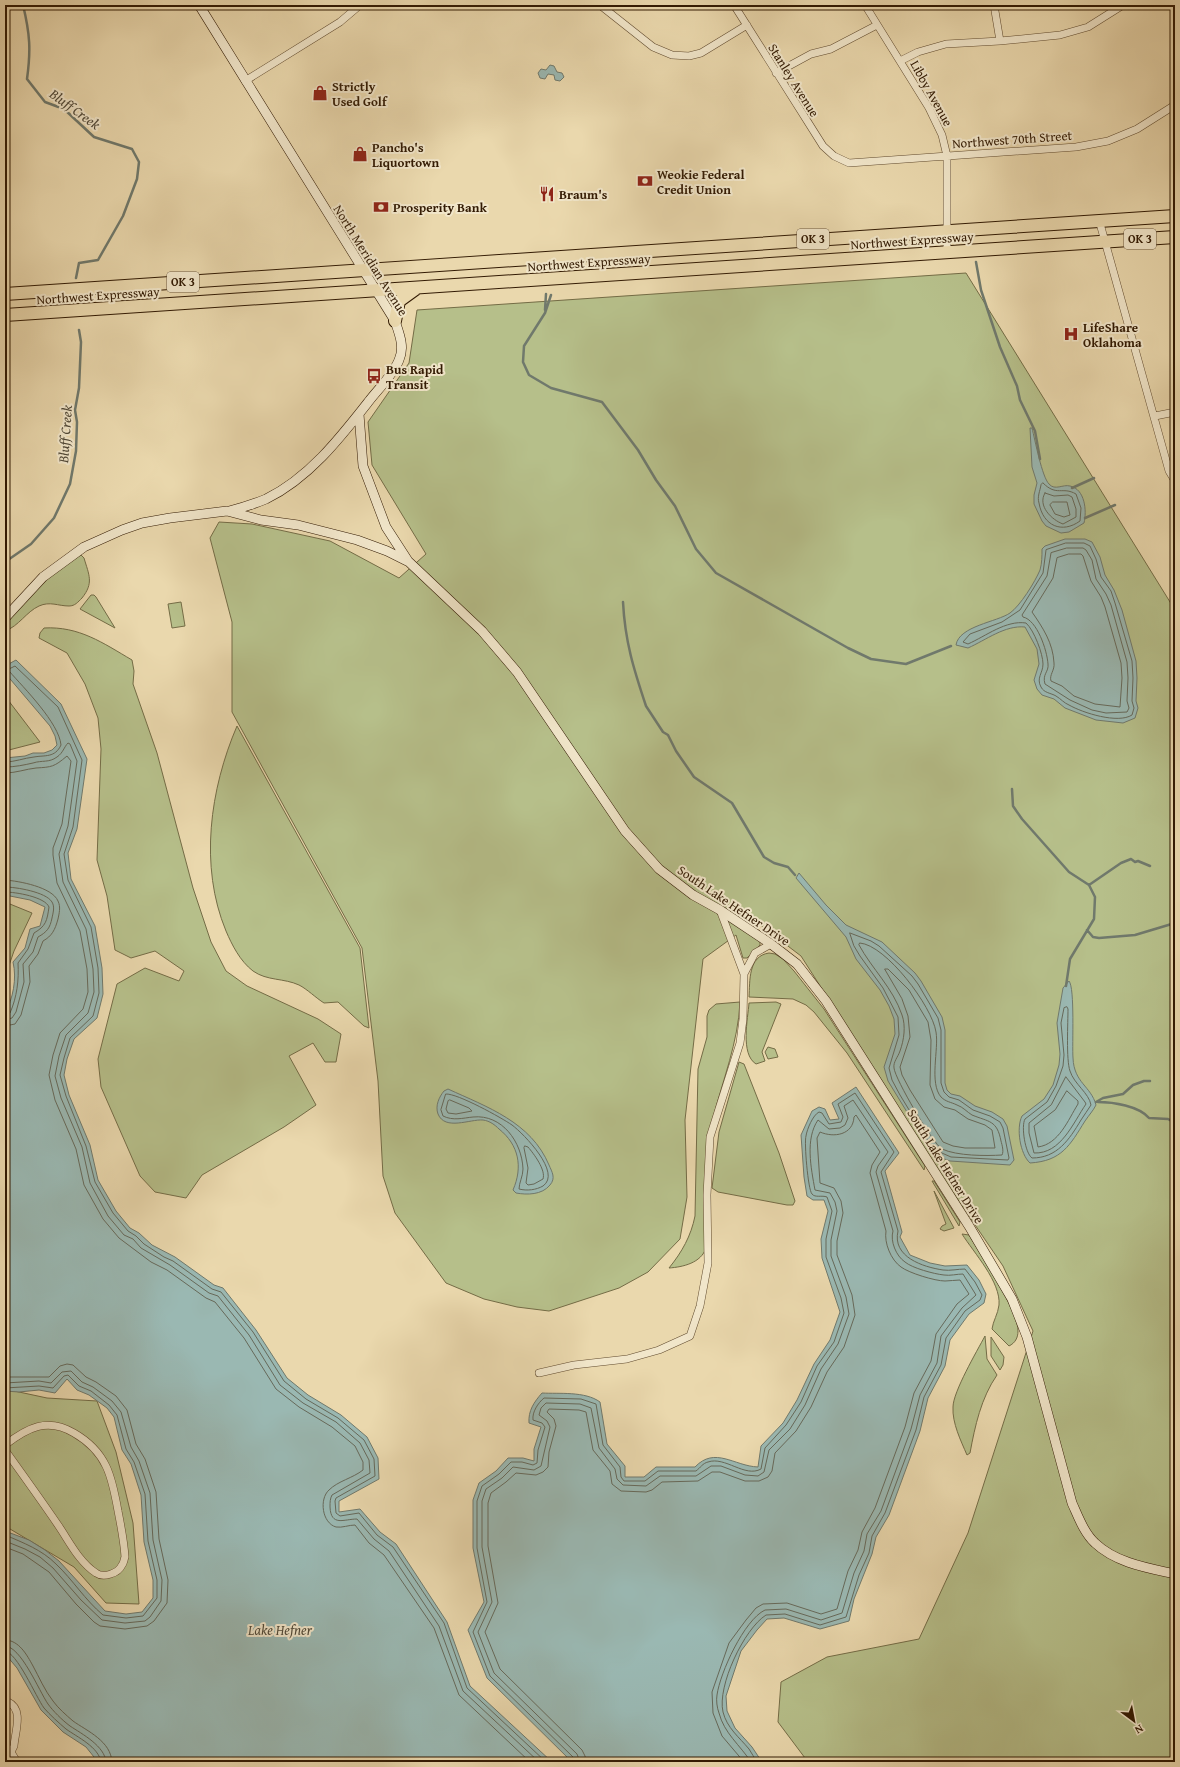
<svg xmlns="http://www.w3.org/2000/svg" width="1180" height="1767" font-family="'Gentium Book Plus',serif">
<rect width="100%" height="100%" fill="#ead8ad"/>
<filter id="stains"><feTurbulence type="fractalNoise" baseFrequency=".005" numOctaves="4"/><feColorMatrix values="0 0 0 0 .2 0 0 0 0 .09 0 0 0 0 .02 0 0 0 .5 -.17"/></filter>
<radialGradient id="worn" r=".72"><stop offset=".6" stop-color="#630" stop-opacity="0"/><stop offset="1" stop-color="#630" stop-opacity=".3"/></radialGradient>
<!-- green -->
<path fill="#b6bf8a" stroke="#746c46" d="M966,273L1175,610V1762H808L778,1722L781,1682L827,1657L919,1639L968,1533L1033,1331L1003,1266L937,1169L801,956L755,921L743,930L760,942V945L747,958H743L736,935L703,959L685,1120L687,1197L680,1239L648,1272L619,1288L549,1311L517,1307L484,1299L446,1283L395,1213L383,1176L378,1081L362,948L232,712V622L210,538L219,522L252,524L330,541L399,578L426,554L372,465L368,422L409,363L417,310Z
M81,555L84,558C89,575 94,583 82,598C78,602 75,606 69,606C58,606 50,601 39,606C26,612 19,626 5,631V625C24,603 55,566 81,555Z
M91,595H94L96,597L115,628L80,609Z
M181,602L185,626L172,628L168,604Z
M44,628C79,626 103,643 132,660L134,671L133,684L157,753L193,888L211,942L226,971L247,986L318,1019L341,1034L336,1062H325L313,1043L289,1056L316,1105L284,1127L202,1175L186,1198L155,1192L140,1176L101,1087L98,1059L117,984L145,968L179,981L184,971L155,951L131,958L115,950L107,896L97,860L101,749L98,718L85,684L67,653L39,638L40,633Z
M5,696L40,742L5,751Z
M237,726L360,948L369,1028L364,1026L338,1002L324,1003C316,998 307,989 299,985C284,978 267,981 253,971C240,961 232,945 226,931C199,866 210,789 237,726Z
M5,902L32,913L14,951L5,977Z
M769,953L775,954L783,959L794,971L824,1009L925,1166L924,1170L847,1053L814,1012L806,1005L793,999L749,997C750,981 748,956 769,953Z
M740,1002C738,1043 723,1079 713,1118C702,1161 705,1204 706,1248C701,1263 683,1267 669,1268C682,1252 691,1236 695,1216L698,1069L707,1037V1016L709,1010L716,1004Z
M776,1002L781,1004L762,1052L765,1061L756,1064C740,1054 748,1018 749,1003Z
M768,1047L775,1049L778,1057L768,1059L765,1052Z
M739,1062L744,1064L779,1153L795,1201L793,1205H787L718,1192L712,1188L719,1132Z
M932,1181H934L960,1222L959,1226Z
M934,1191L954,1228L944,1231L940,1229L942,1226L946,1224Z
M962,1234L969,1235C980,1253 1019,1313 1018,1331C1018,1338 1015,1343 1009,1346L992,1329C993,1321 998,1314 999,1305C1001,1282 974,1253 962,1234Z
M985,1336L987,1359L997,1375C981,1398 975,1426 970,1453L967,1455C961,1441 952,1423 953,1407C953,1392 977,1351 985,1336Z
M991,1337L1004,1357L1003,1365L1000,1370L991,1356Z
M5,1389L47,1398L97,1401L116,1452L133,1523L139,1604L106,1603L74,1567L5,1526Z"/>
<!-- water -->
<path fill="#9ab8b2" stroke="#70796c" d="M550,65L554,66L557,72L562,73L564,77L560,81L555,80L554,75L548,74L545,79L540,78L538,73L541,69L546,70Z
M1030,428H1032C1035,440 1042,477 1049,484C1055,491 1063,484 1070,486C1085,489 1087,511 1084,523L1069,532L1061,533L1046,526L1042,521L1034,504V495L1037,483L1032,467Z
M1065,539H1085L1092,542L1100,557L1105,575L1114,590L1122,610L1136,661L1137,678L1136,701L1138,708L1135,718L1123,723L1096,720L1065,708L1054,699L1042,695L1037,689L1034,680L1039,664L1037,649L1025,627C1005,625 986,640 968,648L956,645C959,626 997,622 1010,613C1020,606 1035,582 1040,570C1042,563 1042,556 1042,549L1045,546Z
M16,660L61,704L87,759L77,829L68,853L71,879L95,926L102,968L103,994L97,1018L74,1039L67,1059L64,1075L69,1095L90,1145L98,1180L116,1211L130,1228L139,1233L152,1245L175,1257L214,1285L223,1288L256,1330L287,1378L308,1395L341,1415L367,1437L378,1458L379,1479L339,1501V1512L360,1509L380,1532L396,1544L447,1622L470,1686L552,1762H98L86,1747L63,1732L41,1710L17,1668L6,1655H5V1531L29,1540L45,1550L59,1561L105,1611L126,1614L142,1612L153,1598V1580L144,1542L141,1495L131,1464L122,1450L114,1417L107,1408L89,1395L77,1390L67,1379L55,1393L39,1390L19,1392L5,1391V1014C13,998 17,979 13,962L25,948L30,929L40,926L45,907L30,900L5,895V758L25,756L33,753H44L52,750L57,745L55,736L50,726L5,673V666Z
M799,873L826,905L846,925L882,942L915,973L921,981L942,1017L945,1030V1083L947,1090L951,1094L960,1096L975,1106L992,1112L1003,1119L1007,1126L1014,1160L1010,1165L950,1161L939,1157L932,1153L888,1081L884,1067L895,1034L894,1019L889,1006L880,990L856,959L846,937L796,878Z
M1069,981C1075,988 1072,1045 1073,1058C1074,1083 1091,1086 1096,1105C1093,1111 1089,1115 1085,1121C1070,1145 1062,1161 1030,1163C1020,1154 1016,1128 1022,1116L1044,1099L1053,1085L1059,1065L1060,1054L1057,1023L1063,988Z
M856,1087L899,1153L885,1171L902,1232L900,1237L910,1255L930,1263L945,1266L967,1265L979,1280L986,1294L984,1303L969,1314L950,1340L945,1366L928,1398L920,1431L889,1515L876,1537L872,1554L854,1599L849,1621L820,1629L784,1618L767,1619L757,1630L741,1651L726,1696L727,1711L735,1728L752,1747L762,1762H572L487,1678L468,1630L484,1602L473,1548V1500L479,1483L496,1471L508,1458H523L534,1461V1449L541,1427L529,1423C528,1411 534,1402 542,1393C559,1394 585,1391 600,1402L607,1444L625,1466V1477H644L656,1467H695C715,1446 734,1466 758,1467L761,1446L783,1423L797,1400L814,1364L830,1340L840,1312L822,1258L821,1239L828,1211L824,1200H813L807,1196L804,1177L801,1135L812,1111L819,1107L825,1109L830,1120L839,1119L832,1103Z
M448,1089C487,1107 531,1122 549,1165C552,1172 556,1178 550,1185C542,1195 527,1195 516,1193L513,1190C523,1167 519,1145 499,1129C495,1125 490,1121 483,1120C470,1119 445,1131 438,1114C435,1106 439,1097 444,1091Z"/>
<!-- pier -->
<path fill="#ead8ad" d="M484,1676L570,1762L485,1679Z"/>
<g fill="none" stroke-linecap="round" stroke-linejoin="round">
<!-- shore -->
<path stroke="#66695a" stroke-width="1" d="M1043,483C1057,497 1062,486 1076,494L1081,508L1080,521C1062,534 1043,526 1039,503C1037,497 1040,491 1041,485Z
M1045,493L1054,496L1068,495L1072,497L1076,509V517L1063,524C1052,520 1037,506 1045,493Z
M1053,502H1067L1070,515L1064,517L1055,514L1050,505Z
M1066,543H1084L1090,546L1096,559L1101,577L1111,591L1115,603L1132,661L1133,678L1132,701L1134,708L1132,715C1118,724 1083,713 1069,705C1064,703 1061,699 1056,696C1051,693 1044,693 1041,687C1036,678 1043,673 1043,664C1043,654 1034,630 1026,623C1006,620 986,636 968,644L963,642L970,634L1002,622L1020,610L1043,573L1046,550Z
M1067,548H1083L1086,550L1092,560L1096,579L1106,594L1111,605L1127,662L1128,678L1127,701L1129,708L1127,712L1106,713L1092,710L1070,700L1045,684C1042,674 1049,672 1048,664C1047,650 1037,620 1023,617L1022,615L1047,576L1051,553Z
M1069,554H1081L1083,556L1091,581L1101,597L1105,607L1121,663L1122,678L1120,707L1095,704L1074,696L1062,686L1051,681C1049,675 1055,670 1054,663C1053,643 1043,628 1032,612L1053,578L1057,558Z
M5,762C15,762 24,758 34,757C45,755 55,758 61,745C59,723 24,688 9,671V669L15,666L58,707L82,760L73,827L64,854L68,880L91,927L98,968L99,993L93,1016L70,1038L64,1058L60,1075L66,1096L86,1146L95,1182L113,1213L128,1231L136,1236L144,1244L164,1257L173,1261L212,1289L221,1292L253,1332L284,1381L306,1399L338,1418L364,1440L374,1459L375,1476L336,1498L335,1501L336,1513L340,1516L359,1513L377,1535L393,1547L444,1623L467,1688L546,1762
M5,767C15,767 24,765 33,763C42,760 49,763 57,757C63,753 64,747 68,743L70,744L77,761L68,826L59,854L63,882L86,929L93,969L94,992L88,1013L66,1035L59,1056L55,1076L61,1098L82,1147L90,1183L108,1216L124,1235L133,1239L141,1248L170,1265L209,1293L218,1296L249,1335L280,1385L303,1403L336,1422L360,1443L369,1460L370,1473L332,1495C330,1499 330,1502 330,1507C331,1527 344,1519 357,1519L374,1539L389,1551L439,1626L463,1691L539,1762
M5,773C16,773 26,769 36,768C52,767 54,767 67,756L71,761L62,824L53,848V855L57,883L80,931L87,969L88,992L83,1009L60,1033L53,1055L49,1075L55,1100L76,1149L84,1185L103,1219L119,1238L151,1262L167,1270L206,1298L215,1302L244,1338L276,1389L299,1407L332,1427L355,1446L363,1462V1470C353,1478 338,1481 329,1490C319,1499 322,1523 336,1527C342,1528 349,1525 355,1525L369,1543L384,1555L434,1628L459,1695L530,1762
M5,880C19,881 52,887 58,901C61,907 59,914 58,919C55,930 52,936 43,941L38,954L29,966L30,982L21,1015L15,1024L5,1026
M5,887C16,887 46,892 52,902C55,907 53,913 52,918C50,928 47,932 38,937L33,952L23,964L24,982L16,1012L12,1018L5,1020
M5,892C16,892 45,897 49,907C47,921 46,926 34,933L28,949L18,963C19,980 17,997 10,1013L5,1015
M850,933L871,941L879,946L912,976L918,984L938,1018L941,1030V1083L944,1092L949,1097L959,1100L973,1110L990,1116L1000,1122L1003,1128L1009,1158L1008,1160L951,1157L935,1150L925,1136L900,1095L892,1080L889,1068L899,1035L898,1017L883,988L860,956L854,946Z
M860,943C886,945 932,1006 936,1032C939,1049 929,1083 941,1097C946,1102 951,1102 957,1105C963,1107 967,1112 972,1115C989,1122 997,1120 1001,1141C1002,1145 1004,1151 1002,1155C986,1156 957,1156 942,1149C933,1144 895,1079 894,1068C893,1062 898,1057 900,1051C904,1040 906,1026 902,1015C893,988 872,969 859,945Z
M885,969H888L909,990L928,1022L931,1040L930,1085L935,1099L944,1107L955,1110L968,1119L985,1125L992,1130L995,1148H965L953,1146L943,1142L910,1090L902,1075L900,1067L910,1037L908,1016L902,999Z
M1067,1007L1068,1009C1068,1022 1066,1060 1070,1071C1074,1084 1089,1093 1091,1105C1088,1110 1084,1115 1081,1120C1069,1140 1057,1158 1032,1158C1025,1153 1021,1126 1025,1119L1047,1102L1056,1086L1063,1066L1064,1055L1061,1023L1064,1008Z
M1066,1077L1085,1102L1086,1104C1073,1123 1061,1154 1034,1153L1029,1133V1123L1051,1105Z
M1067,1091L1078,1101V1104C1068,1120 1059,1144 1038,1147L1034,1126L1055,1110Z
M446,1094C457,1093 502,1118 512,1125C524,1134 562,1173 543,1186C536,1190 527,1191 519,1189C519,1183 523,1176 523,1169C522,1142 502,1114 473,1117C463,1118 453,1121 443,1116L441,1110Z
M450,1100L469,1108L472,1111L456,1114L448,1113L446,1109L448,1101Z
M525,1146L528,1147C534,1154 546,1170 543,1179L534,1184L528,1185L526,1183L528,1168L524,1148Z
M5,1377H49L60,1366L67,1364L73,1365L86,1377L96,1382L116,1396L127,1410L136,1444L145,1459L156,1492L159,1539L168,1580L167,1603L154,1621L147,1626L125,1629L100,1626L94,1622L76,1604L49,1572L23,1554L5,1547
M5,1383L39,1381L51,1383L62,1372L71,1371L82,1382L93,1387L112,1401L121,1412L131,1447L139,1461L150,1493L153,1540L162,1580L161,1601L150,1617L145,1621L125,1623L102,1620L81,1600L53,1568L40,1557L25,1549L5,1541
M5,1388L39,1386L53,1388L64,1376L68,1375L79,1386L91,1391L109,1405L117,1415L126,1449L134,1462L145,1494L148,1541L157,1580V1598L143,1616L126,1618L103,1615C85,1600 73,1580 56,1564C42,1550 24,1543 5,1535
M5,1640C19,1640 27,1655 33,1666C39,1677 45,1691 53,1701C58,1708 66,1715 73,1721C87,1731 111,1741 112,1762
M5,1646C21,1646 39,1691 48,1704C53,1711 62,1720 70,1726C82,1734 105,1746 106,1762
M5,1651C17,1652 36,1697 44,1708C50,1715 59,1723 66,1729C77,1737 99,1747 101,1762
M575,1762L573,1757L490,1676L473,1632L487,1602L477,1548V1501L482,1486L499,1474L511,1462H522L533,1465L537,1463L538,1450L545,1427L542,1423L533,1420C532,1412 538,1403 544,1398L581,1399L596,1404L603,1445L620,1467L621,1477L624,1481H645L658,1471H696C700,1468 703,1463 708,1462C725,1456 745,1478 761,1469L765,1448L786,1425L801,1402L817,1366L834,1342L844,1313L841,1298L826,1257V1239L832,1211L827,1197C822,1195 815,1198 812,1194C808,1190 804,1142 806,1136C807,1129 813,1115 819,1112L822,1113L829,1124L841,1122L843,1117L838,1104L855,1093L894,1152L881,1172L898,1231C892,1257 923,1267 943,1270C950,1271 958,1269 965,1269L975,1282L982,1295L980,1300L965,1311L946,1338L941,1365L924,1397L916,1430L885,1513L872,1536L869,1553L859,1575L846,1617L820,1625L785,1614L766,1615C744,1629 717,1686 723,1712C727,1728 739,1737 749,1749C752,1753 754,1758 757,1762
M580,1762L577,1754L494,1673L478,1632L492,1602L482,1547V1501L486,1489L502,1478L513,1467L534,1470L541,1466L550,1427L547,1421L539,1415L541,1408L546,1403L580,1404L591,1408L599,1448L615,1469L617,1479L623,1485L646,1486L660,1476H696L711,1466H721L745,1475L758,1476L764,1472L769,1450L790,1429L805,1405L821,1369L838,1344L849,1314L846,1297L831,1256V1240L837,1211L835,1202L830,1193L815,1190C811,1168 805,1139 818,1120L829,1129L840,1128L845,1125L848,1118L844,1106L853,1100L888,1152L878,1166L876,1172L893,1231C890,1241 896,1256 905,1262C912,1268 934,1274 944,1275C950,1276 957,1274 963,1274L976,1295L962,1308L941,1336L937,1363L920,1395L911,1429L881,1511L867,1534L864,1551L854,1573L842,1613L821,1620L786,1609L765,1610C744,1620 720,1673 717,1695C716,1700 717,1708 719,1713C724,1733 740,1745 751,1762
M586,1762L585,1756L582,1750L500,1669L485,1632L498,1603L488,1546V1503L491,1493L506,1482L516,1473L536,1475L543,1472L548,1467L549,1452L556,1426L554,1419L547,1412L549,1409L579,1410L586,1412L593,1450L610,1471L612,1484L621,1491L646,1492L652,1490L662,1482L698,1481L712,1472H720L745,1481H759L768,1477L772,1471L775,1453L796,1431L811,1407L827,1372L844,1347L855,1315L852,1295L837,1255V1241L843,1213L841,1201L834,1188L820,1183L817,1138L820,1132C834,1138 853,1135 854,1117L856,1115L880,1152L872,1165L870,1173L886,1231C884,1243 891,1260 901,1267C909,1273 935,1281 945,1281C950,1281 955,1280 960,1280L969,1294L957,1304L936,1334L931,1361L914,1393L905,1427L875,1508L862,1532L858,1550L848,1571L837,1609L821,1614L787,1603L763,1604L756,1608L746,1620L729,1643L712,1692L713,1713L722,1736L744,1762"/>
<!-- stream -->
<path stroke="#70796c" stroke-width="2.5" d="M23,5C30,34 31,50 27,79L45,102L64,109L94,137L132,149L139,162L137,179L123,216L98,260L79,263L76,278
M976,262L981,290L1000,347L1017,386L1020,400L1035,431L1040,459
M551,295L545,313L524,346L523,362L529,375L551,388L602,402L638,450L656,480L675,506L696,549L716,573L848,648L871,659L906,664L951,646
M545,310L546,294
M1072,488L1094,478
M1085,518L1115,505
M5,562L31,544L54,518L70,484L76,451L77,422L75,410L79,388L81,342L79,330
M623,602C625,642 634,670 646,706L663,732L668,735L676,751L694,777L732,803L764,857L774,863L788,867L795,875
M5,647L9,664
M1012,789L1013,806L1022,819L1069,872L1089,885L1095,897L1094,919L1070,959L1066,986
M1089,885L1121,863L1131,859L1135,862L1138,861L1150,866
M1087,930L1093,937L1099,938L1135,935L1175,923
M1096,1102L1103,1098L1123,1094L1133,1085L1144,1081H1150
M1098,1102C1113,1102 1139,1106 1149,1118L1168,1119L1175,1123"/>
<!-- street casing -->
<g stroke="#604a2e" stroke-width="8">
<path id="street" d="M600,5L653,47L672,55L689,56L701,53L747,25
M734,5L823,146L834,156L849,163L1076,147L1108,141L1137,129L1175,105
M865,5L929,108L942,135L947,156V251
M994,5L1000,41
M900,61L918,52L946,44L1000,41L1060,35L1088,27L1123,5
M776,73L811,54L831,49L877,25
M245,81L340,22L360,5
M1099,220L1169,471L1175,481
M1155,416L1175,412
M744,974L755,953L771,944
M539,1373L574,1365L627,1359L659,1350L690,1336L700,1306L708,1263L707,1195L710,1137L740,1043L743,1019L744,974L720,910
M5,1445C27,1428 47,1417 74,1433C107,1452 112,1477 118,1511C121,1526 124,1541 125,1557C124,1559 124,1563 122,1565C118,1574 103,1578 96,1573C79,1562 69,1541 58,1525C41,1500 23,1475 5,1450
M5,1704L8,1702C24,1709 15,1732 14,1746L11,1752
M5,1746L11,1752L17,1762"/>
</g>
<!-- secondary casing -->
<g stroke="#321a03" stroke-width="10">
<path id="secondary" d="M199,5L395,321C399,333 405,347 399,360C393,375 379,388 369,401C340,438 309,478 266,499C254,504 241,508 229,511
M359,414L363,466L386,527L408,561
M5,618L43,577L84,547L122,530L142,523L170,518L227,511L261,520L298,525L357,540L387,551L409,562L482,631L517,672L625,831L659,869L693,895L720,910L771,944L797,964L826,1001L969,1226L1012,1299L1027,1337L1072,1503C1078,1516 1084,1533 1095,1543C1116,1563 1148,1568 1175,1574"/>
</g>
<!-- highway casing -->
<g stroke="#321a03" stroke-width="14">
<path id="highway" d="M5,294L1175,216
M5,315L1175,237
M395,321L399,301L417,288"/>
</g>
<!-- street -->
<use href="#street" stroke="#f1e6ca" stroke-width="7"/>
<!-- secondary -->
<use href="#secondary" stroke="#f1e6ca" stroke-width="9"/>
<!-- highway -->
<use href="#highway" stroke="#ead8ad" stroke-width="12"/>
</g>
<!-- icons -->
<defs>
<g id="shop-bare" transform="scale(1.2)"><path d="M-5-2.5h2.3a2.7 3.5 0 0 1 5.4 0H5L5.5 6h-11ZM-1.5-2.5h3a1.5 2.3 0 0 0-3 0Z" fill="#8f2418" stroke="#f1e6ca" stroke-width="2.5" paint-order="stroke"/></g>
<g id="bank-bare" transform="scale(1.2)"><path d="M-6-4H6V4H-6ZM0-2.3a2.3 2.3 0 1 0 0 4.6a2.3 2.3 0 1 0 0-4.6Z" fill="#8f2418" stroke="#f1e6ca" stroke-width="2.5" paint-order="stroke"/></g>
<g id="restaurant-bare" transform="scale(1.2)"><path d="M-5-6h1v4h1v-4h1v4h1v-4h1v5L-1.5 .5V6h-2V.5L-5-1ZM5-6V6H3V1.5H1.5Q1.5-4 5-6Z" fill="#8f2418" stroke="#f1e6ca" stroke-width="2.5" paint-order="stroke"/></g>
<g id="hospital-bare" transform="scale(1.2)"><path d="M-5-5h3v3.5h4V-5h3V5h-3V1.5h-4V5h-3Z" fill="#8f2418" stroke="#f1e6ca" stroke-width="2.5" paint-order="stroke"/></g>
<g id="bus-bare" transform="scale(1.2)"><path d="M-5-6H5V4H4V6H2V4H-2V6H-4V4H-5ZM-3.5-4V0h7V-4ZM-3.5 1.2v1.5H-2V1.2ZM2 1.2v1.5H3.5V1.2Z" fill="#8f2418" stroke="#f1e6ca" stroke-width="2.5" paint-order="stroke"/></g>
</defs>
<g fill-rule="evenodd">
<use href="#shop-bare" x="320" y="93"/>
<use href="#shop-bare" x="360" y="154"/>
<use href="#bank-bare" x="645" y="181"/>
<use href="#restaurant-bare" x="547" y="194"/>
<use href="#bank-bare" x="381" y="207"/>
<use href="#hospital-bare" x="1071" y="334"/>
<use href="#bus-bare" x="374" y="376"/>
</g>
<g text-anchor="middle" stroke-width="4" stroke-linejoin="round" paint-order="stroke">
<!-- shield labels -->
<g fill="#f1e6ca" stroke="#6b573f" stroke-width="1">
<rect x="797" y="229" width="32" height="20" rx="3"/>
<rect x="1124" y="229" width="32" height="20" rx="3"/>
<rect x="167" y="272" width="32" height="20" rx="3"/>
</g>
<g font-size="12" font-weight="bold" fill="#321a03">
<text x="813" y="243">OK 3</text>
<text x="1140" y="243">OK 3</text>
<text x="183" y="286">OK 3</text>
</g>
<!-- street labels -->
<g font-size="13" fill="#321a03" stroke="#f1e6ca">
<text transform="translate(794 80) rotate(58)" y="5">Stanley Avenue</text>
<text transform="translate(932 93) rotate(61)" y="5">Libby Avenue</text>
<text transform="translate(1012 139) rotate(-4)" y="5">Northwest 70th Street</text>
<text transform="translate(912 240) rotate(-4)" y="5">Northwest Expressway</text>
<text transform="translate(371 260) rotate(58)" y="5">North Meridian Avenue</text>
<text transform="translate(589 262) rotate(-4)" y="5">Northwest Expressway</text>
<text transform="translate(98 295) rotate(-4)" y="5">Northwest Expressway</text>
<text transform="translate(734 905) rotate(34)" y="5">South Lake Hefner Drive</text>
<text transform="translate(946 1166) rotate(58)" y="5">South Lake Hefner Drive</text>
</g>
<!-- poi labels -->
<g font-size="13" font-weight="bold" fill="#321a03" stroke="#f1e6ca" text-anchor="start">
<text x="332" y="91">Strictly<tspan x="332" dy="15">Used Golf</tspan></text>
<text x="372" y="152">Pancho's<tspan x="372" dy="15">Liquortown</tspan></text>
<text x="657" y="179">Weokie Federal<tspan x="657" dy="15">Credit Union</tspan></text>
<text x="559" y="199">Braum's</text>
<text x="393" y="212">Prosperity Bank</text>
<text x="1083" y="332">LifeShare<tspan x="1083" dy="15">Oklahoma</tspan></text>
<text x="386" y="374">Bus Rapid<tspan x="386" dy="15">Transit</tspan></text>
</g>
<!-- water labels -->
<g font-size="14" font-style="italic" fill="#514938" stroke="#f1e6ca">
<text transform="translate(75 109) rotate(36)" y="5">Bluff Creek</text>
<text transform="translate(65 434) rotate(-86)" y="5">Bluff Creek</text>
<text x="280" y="1635">Lake Hefner</text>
</g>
</g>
<!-- margin -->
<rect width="1180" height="1767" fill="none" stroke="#ead8ad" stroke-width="20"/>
<rect x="6" y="6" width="1168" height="1755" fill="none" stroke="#321a03" stroke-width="2"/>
<rect x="10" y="10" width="1160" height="1747" fill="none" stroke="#321a03"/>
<!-- north arrow -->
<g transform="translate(1134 1721) rotate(148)" stroke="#f1e6ca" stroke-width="3" paint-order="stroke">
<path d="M0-3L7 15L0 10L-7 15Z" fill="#321a03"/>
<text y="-6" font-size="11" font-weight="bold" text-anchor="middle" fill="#321a03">N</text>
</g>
<rect width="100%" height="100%" filter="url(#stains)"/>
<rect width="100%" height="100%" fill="url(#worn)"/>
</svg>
